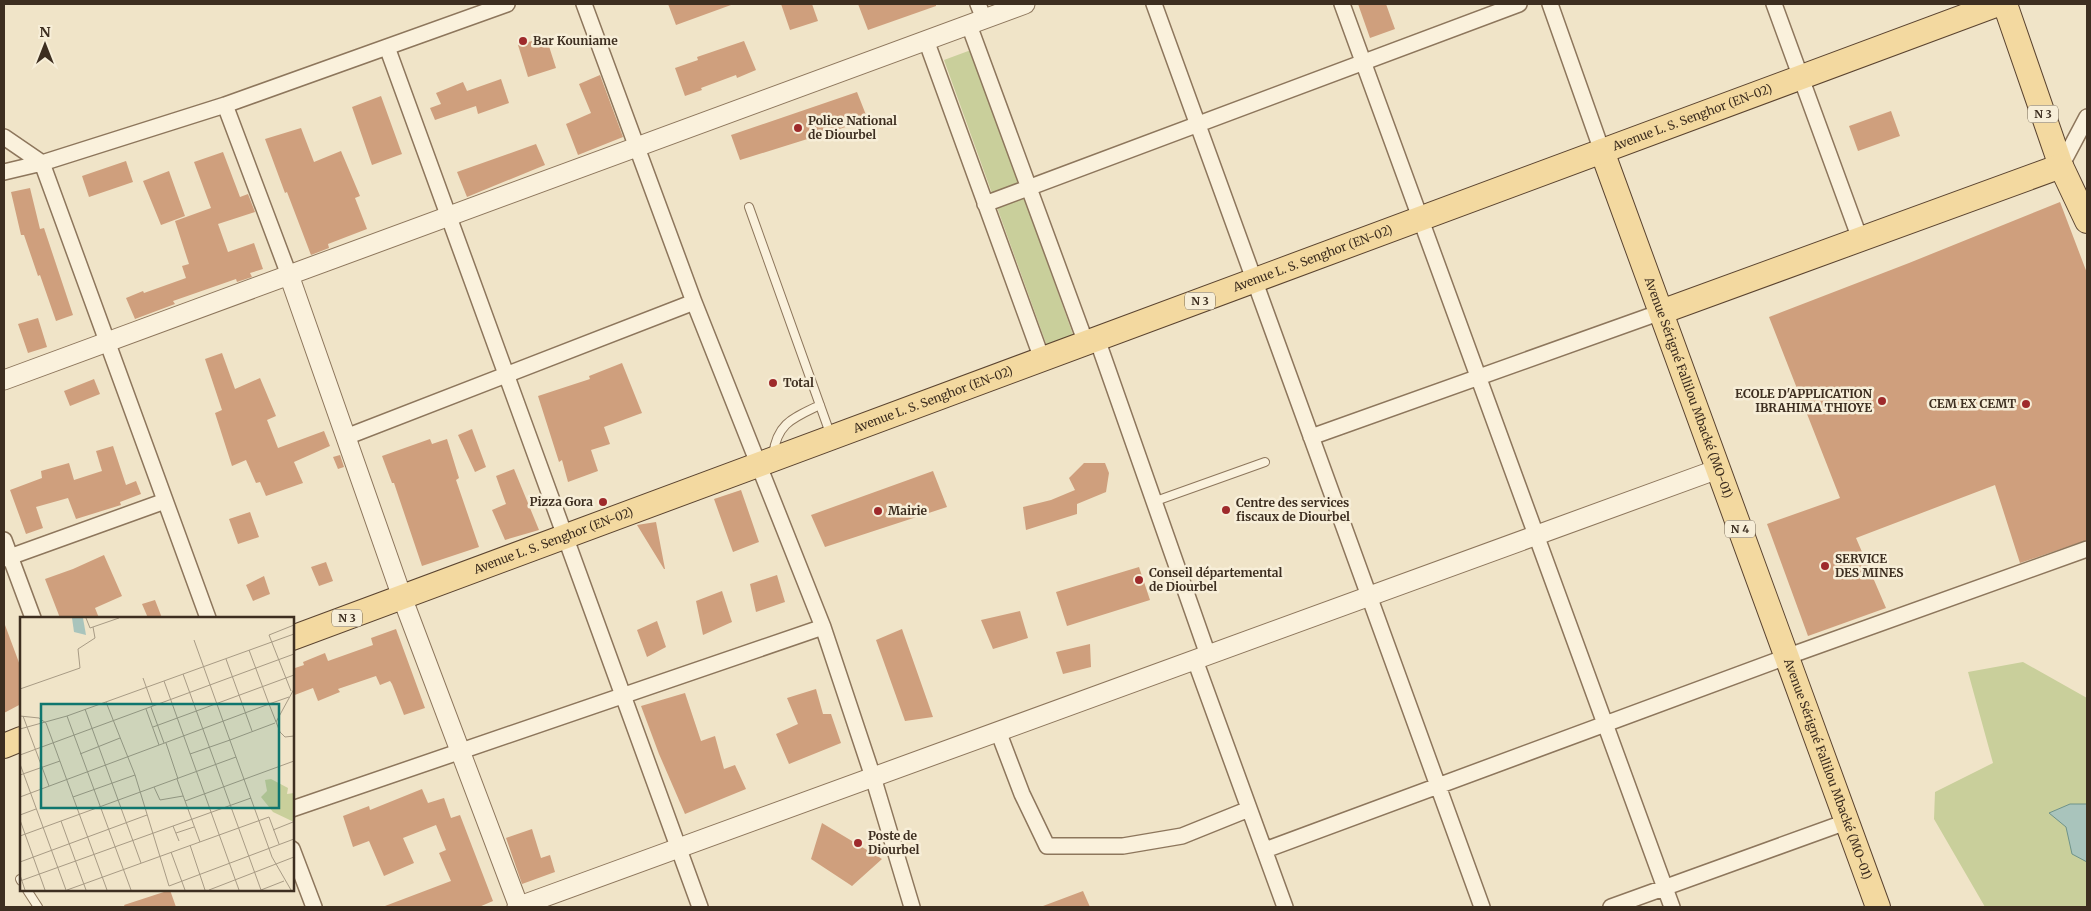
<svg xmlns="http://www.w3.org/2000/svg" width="2091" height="911" font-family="Merriweather,serif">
<rect width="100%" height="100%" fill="#f0e4c8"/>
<!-- green -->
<path fill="#c9cf9b" d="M971,50L1075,340L1048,349L944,60Z
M2023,662L2087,698V907H1985L1934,819L1935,792L1993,763L1968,672Z"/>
<!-- water -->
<path fill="#a9c4bc" stroke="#6f938a" d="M2070,804H2087V862L2072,854L2066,827L2049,813Z"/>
<!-- building -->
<path fill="#cf9f7d" d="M668,4H731V5L676,25Z
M781,4H812L818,21L790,30Z
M858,4H936V6L868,30Z
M1358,4H1386L1395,29L1370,38Z
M546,37L556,68L528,77L518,45Z
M744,41L756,70L737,78L736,75L701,88L702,90L685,96L675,68L698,60L697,57Z
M600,75L623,137L578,155L566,124L591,113L579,84Z
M501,79L509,103L478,114L476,106L435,120L430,108L441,104L436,93L463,82L467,91Z
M857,92L868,120L740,160L731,135Z
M381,96L402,154L372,165L352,107Z
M1891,111L1900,136L1858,151L1849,126Z
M301,128L314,162L341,151L360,196L355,198L367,229L328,244L329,248L311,255L287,192L285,193L265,139Z
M536,144L545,165L467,197L457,172Z
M223,152L240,197L248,194L255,212L218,224L228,252L254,243L263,269L250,273L252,277L237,282L236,279L173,301L175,304L135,319L126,298L143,291L144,293L186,278L182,266L189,264L175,221L211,208L194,162Z
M126,161L133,182L89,197L82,176Z
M169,171L185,216L161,225L143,181Z
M30,188L40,229L44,228L73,315L56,321L40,275L38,276L24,235H21L11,192Z
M2060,202L2087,273V540L2020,563L1995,485L1856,538L1886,608L1808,636L1767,524L1840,498L1769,317L1909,263Z
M38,318L47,347L28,353L18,324Z
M222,353L235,389L260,378L276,416L267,420L278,448L324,431L330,446L294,462L303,483L266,496L260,482L256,483L246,460L232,466L215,413L222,410L205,359Z
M622,363L642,413L604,427L610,444L591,450L598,471L568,482L562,460L559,462L538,396L590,379L589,376Z
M94,379L100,394L70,406L64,391Z
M472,429L486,467L475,472L458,435Z
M430,439L432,444L447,439L459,478L456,480L479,547L422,566L394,483H392L382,456Z
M113,446L126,485L136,481L141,494L120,502L121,505L76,519L68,498L36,507L43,528L26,534L10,490L42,478L41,471L69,463L74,480L102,471L96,451Z
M340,455L344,467L338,469L333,457Z
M1084,463H1105L1109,473L1106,492L1077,504V514L1026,530L1023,507L1051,500L1075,490L1069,478Z
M514,469L539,530L505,540L492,510L506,504L496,476Z
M933,471L947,507L825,547L811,515Z
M741,490L759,542L733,552L714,499Z
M250,512L259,537L238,544L229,519Z
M656,522L665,569H664L637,525Z
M104,555L122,596L95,608L99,618H60L45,579L73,569Z
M326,562L333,581L319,586L311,567Z
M1139,567L1150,600L1067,626L1056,592Z
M777,575L785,602L756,612L750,584Z
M264,576L270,594L253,601L246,585Z
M722,591L732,622L703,635L696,601Z
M155,600L162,618H148L142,604Z
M1020,611L1028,638L993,649L981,620Z
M657,621L666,647L647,657L637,630Z
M4,625H5L21,668V704L4,713Z
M396,629L425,708L404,715L392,684L390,681L380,685L376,676L338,689L340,692L318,701L313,688L292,696V669L304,665L303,662L325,653L328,661L373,645L371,638Z
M902,629L933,717L905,721L876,640Z
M1090,644L1091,667L1063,674L1056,652Z
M816,689L823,714H831L841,743L789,764L776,734L798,724L787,698Z
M685,693L701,741L715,736L724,769L735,765L746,789L685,814L659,754L641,706Z
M422,789L428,803L444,798L451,818L460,815L493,901L479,907H386L385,906L451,881L439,853L446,850L436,825L403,838L414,863L384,876L369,841L353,847L343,816L369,806L370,810Z
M822,823L882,859L852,886L811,859Z
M532,829L541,858L550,855L555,872L522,884L506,838Z
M170,890L176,907H125L124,905Z
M1083,891L1090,907H1043V906Z"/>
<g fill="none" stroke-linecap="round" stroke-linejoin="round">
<!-- service casing -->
<g stroke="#8d765c" stroke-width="10">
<path id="service" d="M749,207L831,436
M773,455C777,423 793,418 820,405
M1153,502L1265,462
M20,879L21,881
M27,890L38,907"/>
</g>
<!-- minor casing -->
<g stroke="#8d765c" stroke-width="18">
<path id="minor" d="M584,4L694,302L823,627L873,777L912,907
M978,4L984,19
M1154,4L1482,907
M1342,4L1672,907
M1550,4L1602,151
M1774,4L1860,239
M969,25L1086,343
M926,40L1042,359
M387,47L700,907
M225,105L289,275
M4,137L42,163L208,618
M2061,166L2087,117
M4,172L42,163L225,105L507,4
M985,204L1519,4
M1097,339L1208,655
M346,437L694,302
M1311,437L1661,312
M4,540L33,618
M4,559L165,501
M1195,660L1285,907
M998,731L1022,794L1047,846H1123L1182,836L1249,809
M292,809L823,627
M292,849L314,907
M1265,850L1786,657L2087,549
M1611,907L1846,822"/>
</g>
<!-- tertiary casing -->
<g stroke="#8d765c" stroke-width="21">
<path id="tertiary" d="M289,275L402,597L519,907
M4,380L1025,4
M517,907L1718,469"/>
</g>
<!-- primary casing -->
<g stroke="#5b4430" stroke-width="26">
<g id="primary">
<path d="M2005,4L2061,166L2087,221"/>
<path id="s1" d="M1602,151L1878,907"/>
<path d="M1661,312L2061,166"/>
<path id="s2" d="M292,638L1998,4"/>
<path d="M4,746L21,739"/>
</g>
</g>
<!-- service -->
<use href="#service" stroke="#faf1dc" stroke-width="8"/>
<!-- minor -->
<use href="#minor" stroke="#faf1dc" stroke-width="15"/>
<!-- tertiary -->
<use href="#tertiary" stroke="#faf1dc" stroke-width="19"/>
<!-- primary -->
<use href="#primary" stroke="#f3d9a0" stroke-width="24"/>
</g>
<!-- markers -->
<g fill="#9e2a2b" stroke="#f7eed8" stroke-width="2">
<circle cx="523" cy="41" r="5"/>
<circle cx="798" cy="128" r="5"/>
<circle cx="773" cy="383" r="5"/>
<circle cx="1882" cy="401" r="5"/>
<circle cx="2026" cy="404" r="5"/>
<circle cx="603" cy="502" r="5"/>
<circle cx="1226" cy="510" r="5"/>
<circle cx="878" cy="511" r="5"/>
<circle cx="1825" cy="566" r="5"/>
<circle cx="1139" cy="580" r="5"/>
<circle cx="858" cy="843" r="5"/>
</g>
<g text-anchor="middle" stroke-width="5" stroke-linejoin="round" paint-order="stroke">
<!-- shield labels -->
<g fill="#f7eed8" stroke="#756857" stroke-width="1">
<rect x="2028" y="105.5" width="30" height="17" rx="4"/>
<rect x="1185" y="292.5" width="30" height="17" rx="4"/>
<rect x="1725" y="520.5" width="30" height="17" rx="4"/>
<rect x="332" y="609.5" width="30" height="17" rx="4"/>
</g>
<g font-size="11" font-weight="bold" fill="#3d2e20">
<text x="2043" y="118">N 3</text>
<text x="1200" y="305">N 3</text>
<text x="1740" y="533">N 4</text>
<text x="347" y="622">N 3</text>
</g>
<!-- poi labels -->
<g font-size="12" font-weight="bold" fill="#3d2e20" stroke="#f7eed8" text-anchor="start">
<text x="533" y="45">Bar Kouniame</text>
<text x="808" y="125">Police National<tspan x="808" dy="14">de Diourbel</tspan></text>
<text x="783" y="387">Total</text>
<text x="1872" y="398" text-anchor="end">ECOLE D'APPLICATION<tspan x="1872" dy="14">IBRAHIMA THIOYE</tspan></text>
<text x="2016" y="408" text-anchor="end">CEM EX CEMT</text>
<text x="593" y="506" text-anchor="end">Pizza Gora</text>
<text x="1236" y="507">Centre des services<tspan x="1236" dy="14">fiscaux de Diourbel</tspan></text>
<text x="888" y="515">Mairie</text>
<text x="1835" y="563">SERVICE<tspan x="1835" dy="14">DES MINES</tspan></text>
<text x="1149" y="577">Conseil départemental<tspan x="1149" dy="14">de Diourbel</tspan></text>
<text x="868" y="840">Poste de<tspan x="868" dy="14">Diourbel</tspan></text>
</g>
<!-- street labels -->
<g font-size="12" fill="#3d2e20" stroke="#f7eed8">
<text dy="4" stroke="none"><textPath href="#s2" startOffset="1494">Avenue L. S. Senghor (EN-02)</textPath></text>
<text dy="4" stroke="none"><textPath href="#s2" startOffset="1089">Avenue L. S. Senghor (EN-02)</textPath></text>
<text dy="4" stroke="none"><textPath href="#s1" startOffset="252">Avenue Sérigné Fallilou Mbacké (MO-01)</textPath></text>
<text dy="4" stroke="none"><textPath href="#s2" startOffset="684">Avenue L. S. Senghor (EN-02)</textPath></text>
<text dy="4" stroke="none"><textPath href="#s2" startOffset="279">Avenue L. S. Senghor (EN-02)</textPath></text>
<text dy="4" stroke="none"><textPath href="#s1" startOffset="658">Avenue Sérigné Fallilou Mbacké (MO-01)</textPath></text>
</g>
</g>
<!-- overview -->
<g transform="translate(20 617)">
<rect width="274" height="274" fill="#f0e4c8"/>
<path d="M251,162L268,171L267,177L274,176V205L253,195L241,180L247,174L245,163Z" fill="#c9cf9b"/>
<path d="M52,1H63L66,18L54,15Z" fill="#a9c4bc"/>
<path fill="none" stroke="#a89b85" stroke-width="1" d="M66,1L70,11L99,1M174,23L203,104M229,33L249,87L269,80M206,42L232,114M163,57L241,273M123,61L133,89M144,64L219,273M0,72L60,51L58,32L75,21L73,10M271,74L249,18L274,8M86,85L115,158L149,269L274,222M131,90L144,126M65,92L121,246M126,92L139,128M0,99L19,101L26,106L87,273M3,99L29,169M47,99L111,273M203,104L252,240L271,273M256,105L274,72M133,110L274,58M0,112L47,99L274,17M210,123L255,106M146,126L158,162M60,137L100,121M170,137L210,123M0,138L274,37M0,147L46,273M0,158L40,144M157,162L180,225M134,170L140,183L163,179M0,180L249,87L260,115L265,120L274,119M53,180L115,158M165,184L274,144M0,198L16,192M0,203L25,273M41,204L66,273M153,209L159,224M253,213L273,205M156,216L174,210M0,219L216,140M170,228L185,273M151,235L165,273M0,245L127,198M0,258L5,273M0,264L231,181M47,273L249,200L259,227M189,273L274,240M241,273L264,264"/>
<path fill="#0f766e" fill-opacity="0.15" stroke="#0f766e" stroke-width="2.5" d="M21,87H259V191H21Z"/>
<rect width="274" height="274" fill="none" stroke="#3d2e20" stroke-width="2.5"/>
</g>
<!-- border -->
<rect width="2091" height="911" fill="none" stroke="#3d2e20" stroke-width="10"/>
<!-- north arrow -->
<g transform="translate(45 45)" stroke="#f7eed8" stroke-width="4" paint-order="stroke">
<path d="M0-4L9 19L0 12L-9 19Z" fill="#3d2e20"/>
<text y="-8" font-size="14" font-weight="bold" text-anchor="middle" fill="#3d2e20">N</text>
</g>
</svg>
